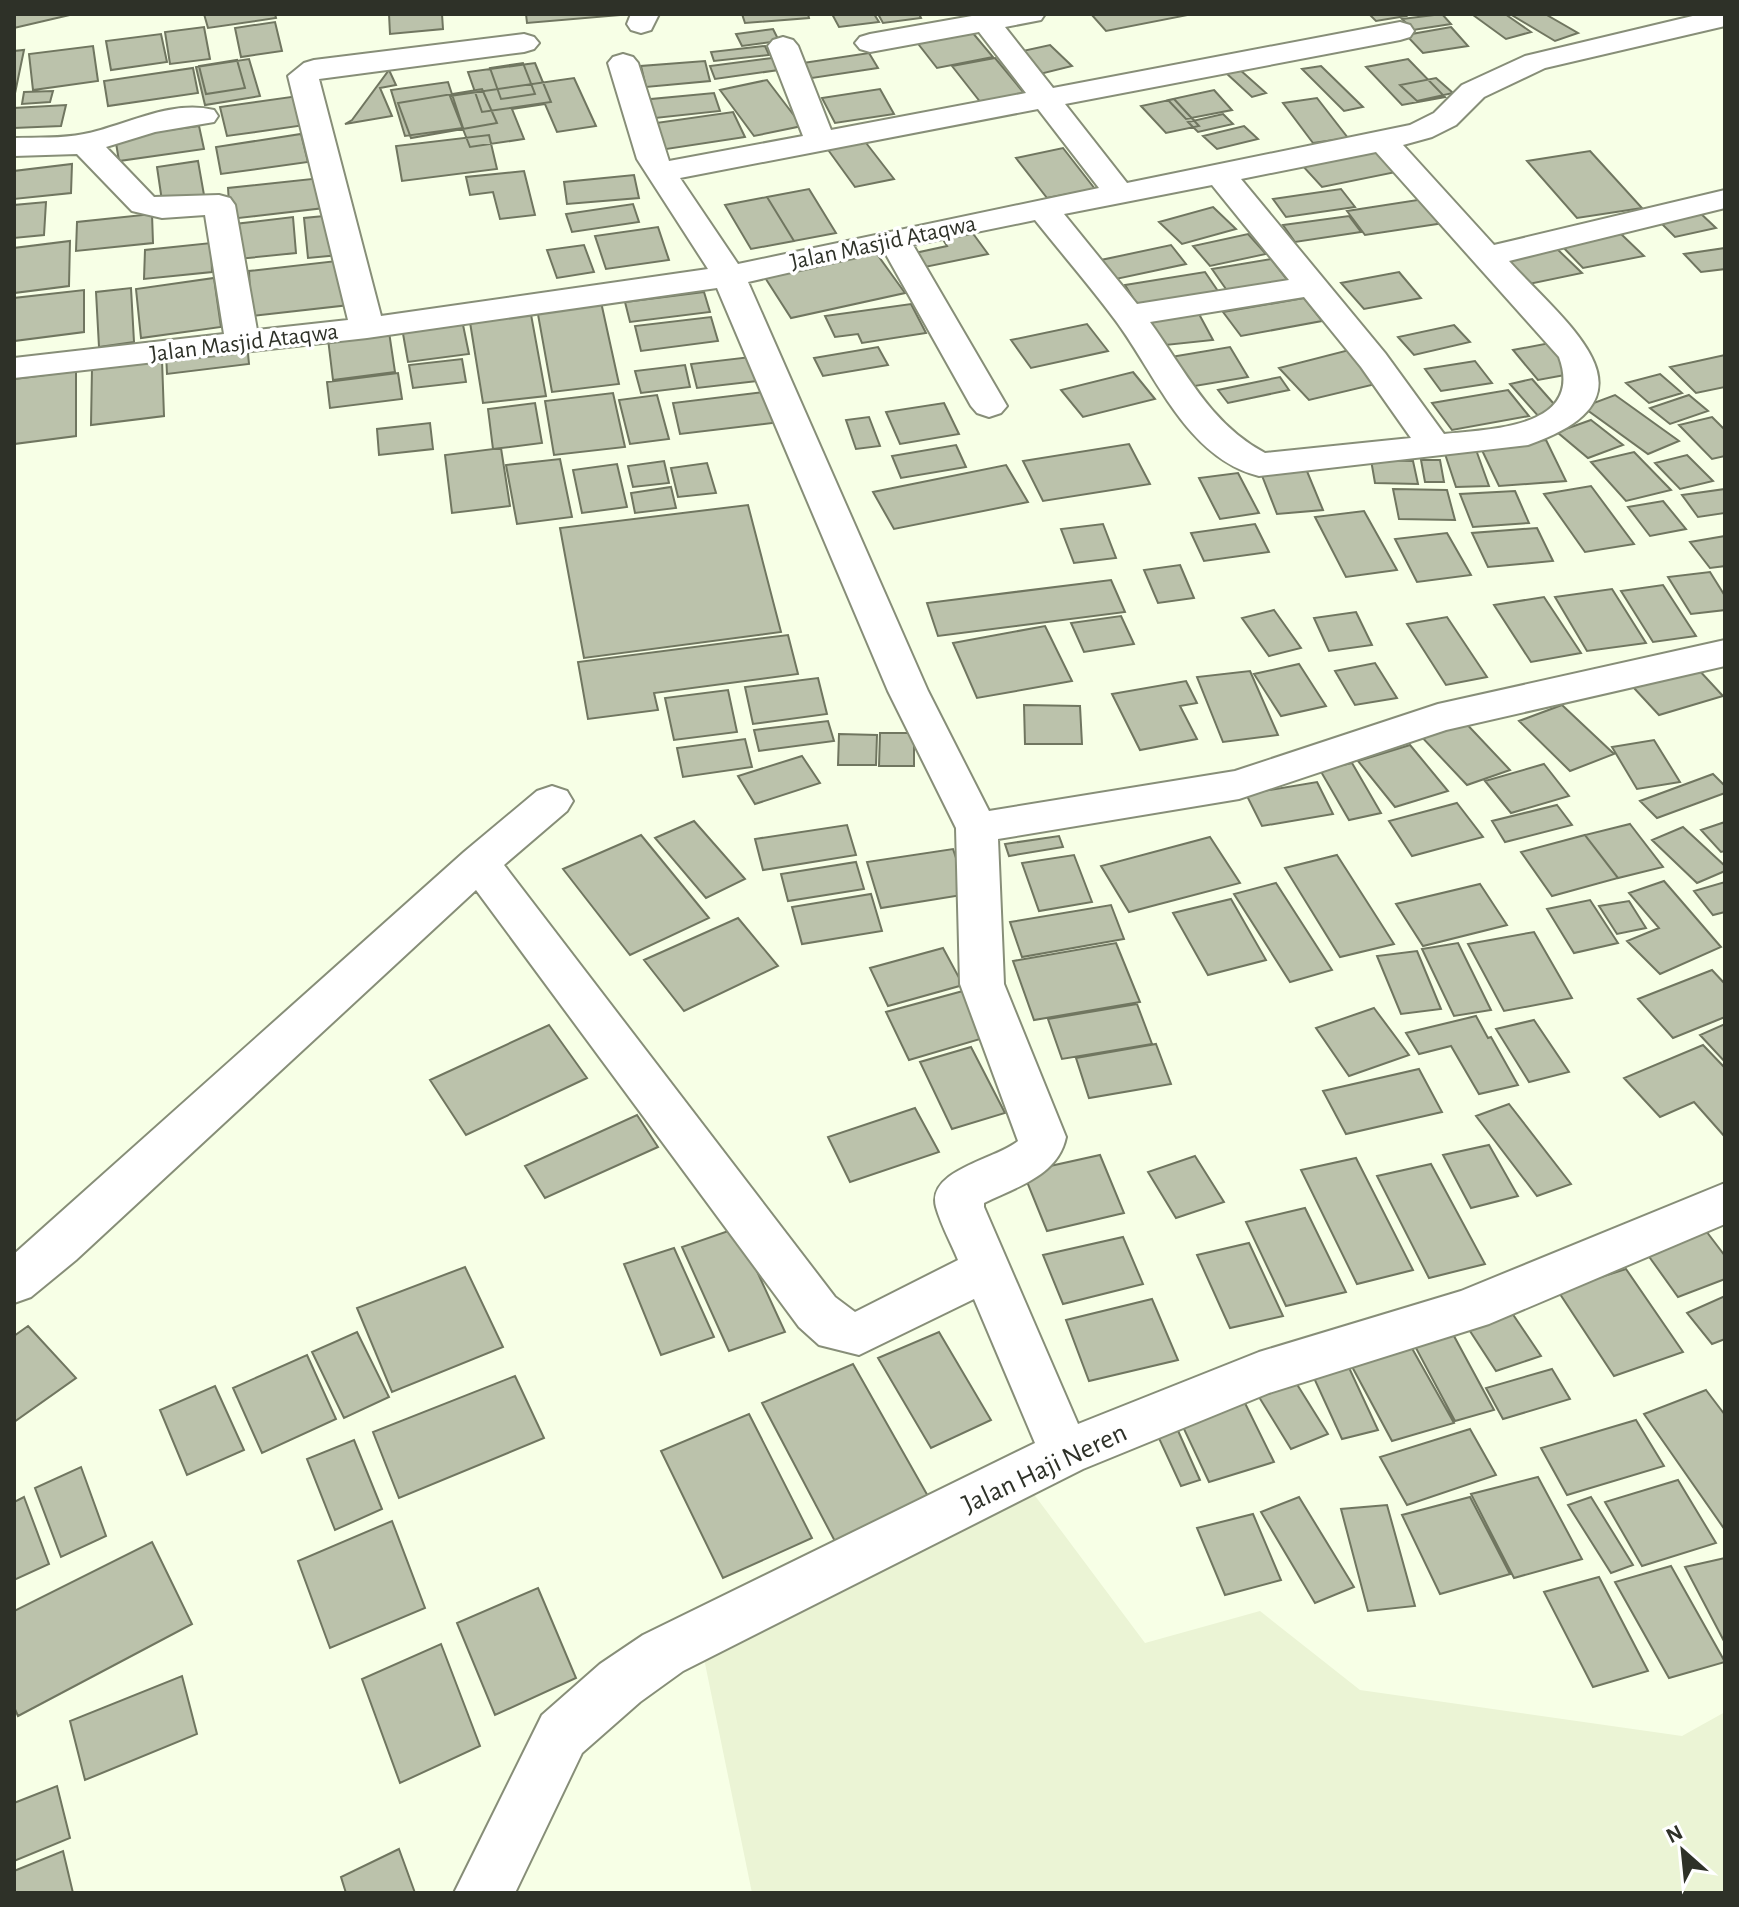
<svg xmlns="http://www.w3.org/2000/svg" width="1739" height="1907" font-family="'Alegreya Sans',sans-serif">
<rect width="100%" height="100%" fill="#f7ffe6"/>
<!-- built -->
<path fill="#ebf4d5" d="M1018,1473L1145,1643L1260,1611L1360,1690L1682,1736L1725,1712V1893H752L700,1639Z"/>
<!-- building -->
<path fill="#bbc2ab" stroke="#707660" stroke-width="2" d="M14,14H74L14,28Z
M204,14H275L276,18L208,28Z
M389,14H442L443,29L390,34Z
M526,14H632L527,23Z
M742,14H808L809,18L745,23Z
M832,14H874L879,22L839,27Z
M878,14H919L921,18L883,23Z
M1091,14H1187L1188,15L1106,31Z
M1369,14H1404L1406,16L1376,21Z
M1442,14L1451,24L1413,30L1402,19Z
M1505,14L1531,32L1506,39L1473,15Z
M1510,14H1545L1578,33L1555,41Z
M275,22L282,51L241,57L235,28Z
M967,26L993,57L937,68L912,36Z
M204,27L210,59L170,64L165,32Z
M1451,27L1468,46L1423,53L1406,35Z
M773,29L779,41L742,46L736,34Z
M161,34L167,62L111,70L106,41Z
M1050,45L1072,66L1036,75L1014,53Z
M93,46L98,81L33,90L29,54Z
M765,46L769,55L714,61L711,52Z
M24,50L14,98V51Z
M869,53L878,68L812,78L803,63Z
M780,57L786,69L715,79L710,66Z
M995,58L1029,99L985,108L952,66Z
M249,59L260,96L205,105L196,67Z
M1408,59L1445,97L1402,105L1366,67Z
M237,60L245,88L206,94L199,66Z
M705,61L710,81L646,87L641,66Z
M523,63L535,94L501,99L490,68Z
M535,63L551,102L482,112L468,72Z
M1321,66L1363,107L1344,111L1302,69Z
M193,68L198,93L108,106L104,81Z
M1239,69L1266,93L1252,97L1225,72Z
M389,70L396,85L380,88L392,116L345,124L352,120Z
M574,78L596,126L557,132L545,104L512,109L524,139L470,147L450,96Z
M1436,78L1453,93L1417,101L1400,85Z
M767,80L802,126L754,136L720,90Z
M448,82L463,128L405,136L391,90Z
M482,89L497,123L411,138L398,103Z
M880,89L894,114L835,123L822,98Z
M1214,90L1232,110L1186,119L1168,100Z
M53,91L50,102L22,104L24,92Z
M714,93L720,111L646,119L641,100Z
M298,96L305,125L227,136L220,107Z
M1317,98L1348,138L1313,143L1283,103Z
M1174,99L1199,126L1166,133L1141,106Z
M66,105L61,126L14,128V108Z
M733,112L745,137L660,150L649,124Z
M1223,114L1233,124L1198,132L1188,122Z
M199,126L204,149L119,161L115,137Z
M1244,126L1258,139L1217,149L1203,136Z
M301,134L308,162L221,174L216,147Z
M489,135L497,169L402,181L396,146Z
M863,139L894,179L855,187L826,147Z
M1063,148L1095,189L1047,198L1016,158Z
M1378,148L1401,171L1322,187L1300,163Z
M1590,151L1642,208L1577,218L1527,161Z
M198,161L204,195L162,201L157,167Z
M72,164L71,193L14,199V171Z
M524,171L535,215L500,219L493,192L470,195L466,177Z
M634,175L639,198L567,204L564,182Z
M321,178L324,208L230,219L228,188Z
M809,189L836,233L794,241L767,197Z
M1341,189L1355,207L1286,217L1273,199Z
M767,197L794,241L751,249L725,205Z
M1424,199L1444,223L1365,235L1347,211Z
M46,202L44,235L14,238V205Z
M633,204L639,222L572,232L566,214Z
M1213,207L1236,229L1182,244L1159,222Z
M1698,211L1716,228L1675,237L1658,220Z
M152,214L153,243L76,251L77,222Z
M334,215L339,255L308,258L304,218Z
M1349,216L1361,232L1295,242L1283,225Z
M293,217L296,253L238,259L235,224Z
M966,224L988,254L925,267L915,253L947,246L937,230Z
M658,227L669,260L606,269L595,236Z
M1620,233L1644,256L1583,268L1561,245Z
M1248,234L1266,254L1210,266L1193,246Z
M70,241L69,286L14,293V248Z
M211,243L212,272L144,279L145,250Z
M584,245L594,272L557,278L547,250Z
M1171,245L1186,264L1116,279L1101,260Z
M1555,247L1582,273L1529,284L1503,258Z
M1725,248V269L1701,272L1684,254Z
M874,250L905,293L791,318L762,273Z
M1271,259L1288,281L1228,292L1212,269Z
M345,260L349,305L251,316L249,271Z
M1205,272L1222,297L1141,311L1125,285Z
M1399,272L1421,298L1364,309L1341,283Z
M214,278L221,327L141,338L136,289Z
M131,288L134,342L99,347L96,292Z
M84,290V332L14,341V298Z
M704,292L710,312L630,322L625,302Z
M1304,298L1322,321L1241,336L1223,312Z
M601,302L619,384L552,392L537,309Z
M911,304L926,333L862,343L858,334L835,337L825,316Z
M530,309L546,396L483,403L469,316Z
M1199,314L1213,340L1156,346L1144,319Z
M711,317L718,341L641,351L635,326Z
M462,320L469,354L408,362L402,328Z
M1087,324L1108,351L1031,368L1011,340Z
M1454,325L1470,342L1414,355L1398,337Z
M389,332L395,372L333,380L328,339Z
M1555,342L1581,372L1538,380L1513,350Z
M247,343L249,364L167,374L166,353Z
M878,347L888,365L823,376L814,358Z
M1230,347L1248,377L1183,388L1165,358Z
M1349,350L1380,383L1309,400L1279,368Z
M1725,355V387L1696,393L1670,367Z
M759,356L766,380L697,388L691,364Z
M462,359L466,382L413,388L409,365Z
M162,360L164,416L91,425L92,368Z
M1475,361L1492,383L1441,391L1425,369Z
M685,365L690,387L641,393L635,371Z
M76,371V436L14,444V379Z
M1133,372L1155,399L1083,417L1061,390Z
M398,373L402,399L330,408L327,382Z
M1660,374L1682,393L1649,403L1626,383Z
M1280,377L1289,390L1228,403L1218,390Z
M1532,379L1561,412L1539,417L1510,384Z
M1508,390L1529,416L1452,430L1432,403Z
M772,391L781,422L680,434L673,403Z
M613,393L625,447L554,455L545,401Z
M657,395L669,439L630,444L619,400Z
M1615,395L1679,441L1648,454L1583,407Z
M1689,395L1708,411L1670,424L1650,408Z
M535,403L542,443L493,449L488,409Z
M944,403L959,434L900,444L886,412Z
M869,417L880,446L856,449L846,420Z
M1712,417L1725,430V456L1712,459L1679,425Z
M1591,420L1623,445L1588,458L1557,432Z
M430,423L433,449L379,455L377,429Z
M1546,440L1566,481L1499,486L1480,446Z
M1129,444L1150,484L1043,501L1023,461Z
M956,445L966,467L901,478L892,456Z
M1475,447L1489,486L1456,487L1443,448Z
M501,448L510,506L452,513L445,455Z
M1634,452L1671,490L1626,501L1591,462Z
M1687,455L1713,481L1680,489L1655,463Z
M560,459L572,517L517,524L506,465Z
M1371,460L1413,461L1418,484L1375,483Z
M1421,460H1440L1444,482H1425Z
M664,461L669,483L633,487L628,466Z
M707,463L716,493L678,497L671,468Z
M617,464L627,507L582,513L573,470Z
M1304,464L1323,510L1277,514L1259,468Z
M1006,465L1028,502L894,529L873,492Z
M1238,473L1259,513L1220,519L1199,478Z
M1591,486L1634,544L1585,552L1544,494Z
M671,487L676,508L635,513L631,493Z
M1393,489L1447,490L1455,520L1399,519Z
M1725,489V513L1698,517L1682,495Z
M1515,491L1529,523L1473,527L1460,494Z
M1663,501L1686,529L1650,536L1628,507Z
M748,505L781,632L584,658L560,528Z
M1364,511L1397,570L1346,577L1315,517Z
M1103,524L1116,558L1074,563L1061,529Z
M1255,524L1269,552L1204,561L1191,533Z
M1537,528L1553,561L1488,567L1472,533Z
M1447,533L1471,575L1417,582L1395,539Z
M1725,536V566L1710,568L1690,542Z
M1180,565L1194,598L1158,603L1144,570Z
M1710,572L1725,596V610L1691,614L1668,577Z
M1111,580L1125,612L938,636L927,603Z
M1663,585L1696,636L1653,642L1621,591Z
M1612,589L1646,643L1587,651L1555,597Z
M1544,597L1581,653L1531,662L1494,605Z
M1274,610L1301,648L1269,656L1242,618Z
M1356,612L1372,645L1329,651L1314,618Z
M1121,616L1134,644L1084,652L1071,623Z
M1447,617L1487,677L1446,685L1407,624Z
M1045,626L1072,681L977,698L953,643Z
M788,635L798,674L654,693L658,710L588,719L578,662Z
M1375,663L1397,698L1355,705L1335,671Z
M1299,664L1326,706L1281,716L1254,674Z
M1697,668L1723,696L1659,715L1633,687Z
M1250,671L1278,735L1223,742L1197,677Z
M818,678L827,714L753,724L745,687Z
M1186,681L1197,703L1180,706L1197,739L1140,750L1112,694Z
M728,690L737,732L674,740L665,698Z
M1024,705L1080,706L1082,744H1025Z
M1562,705L1614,754L1570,771L1519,721Z
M1460,717L1510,770L1467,785L1417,732Z
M828,721L834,741L759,751L754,730Z
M880,733H914V766H879Z
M839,734L877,735L876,765H838Z
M745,739L752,767L683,777L677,748Z
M1654,740L1680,782L1637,789L1612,747Z
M1410,745L1448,791L1395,807L1358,761Z
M802,756L820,783L755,804L738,776Z
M1352,763L1381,813L1349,820L1320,770Z
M1544,764L1569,796L1511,813L1485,781Z
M1713,774L1725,786V793L1657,818L1640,801Z
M1317,782L1333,814L1262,826L1246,794Z
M1457,803L1483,837L1412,856L1389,821Z
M1557,805L1572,825L1505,842L1492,821Z
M694,821L745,879L706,898L655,838Z
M1725,822V851L1721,852L1701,830Z
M1630,824L1663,867L1618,878L1585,835Z
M847,825L856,855L763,870L755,839Z
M1683,827L1725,866V871L1697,883L1652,840Z
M641,835L709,918L630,955L563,869Z
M1585,835L1618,878L1552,896L1521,852Z
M1059,836L1063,847L1009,856L1005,844Z
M1210,837L1240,883L1129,912L1101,866Z
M953,849L968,894L881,908L867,862Z
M1074,855L1092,902L1039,911L1022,863Z
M1337,855L1394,944L1340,957L1285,868Z
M856,862L864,889L788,901L781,874Z
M1664,881L1721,947L1660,974L1627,941L1659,928L1629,893Z
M1725,882V912L1713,915L1694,891Z
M1276,883L1332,970L1290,982L1234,894Z
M1480,884L1507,925L1423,946L1396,904Z
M871,894L882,931L802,944L792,907Z
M1231,899L1266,960L1208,975L1173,913Z
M1590,900L1618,943L1574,953L1547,909Z
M1629,901L1646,928L1617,934L1599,906Z
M1111,905L1124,939L1022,957L1010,922Z
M738,918L778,966L684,1011L644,960Z
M1534,932L1572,998L1504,1011L1468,944Z
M1116,943L1140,1002L1034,1020L1013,961Z
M1458,943L1491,1010L1454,1016L1422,949Z
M943,948L963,985L888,1006L870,968Z
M1417,951L1441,1009L1401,1014L1377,956Z
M1712,970L1725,984V1017L1673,1038L1638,999Z
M963,991L987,1037L909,1060L886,1012Z
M1137,1004L1152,1044L1062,1059L1048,1019Z
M1374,1008L1409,1055L1349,1076L1316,1028Z
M1476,1016L1488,1038L1491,1037L1518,1085L1479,1094L1451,1046L1419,1054L1406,1033Z
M1534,1020L1569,1072L1529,1082L1496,1029Z
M1725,1024V1062L1700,1035Z
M549,1025L587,1078L466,1135L430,1080Z
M1156,1044L1171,1084L1089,1098L1076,1058Z
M1703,1045L1725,1068V1137L1694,1102L1660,1117L1624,1078Z
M971,1047L1005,1113L952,1129L920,1062Z
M1419,1069L1442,1112L1346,1134L1323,1091Z
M1509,1104L1571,1184L1537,1196L1476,1116Z
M915,1108L939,1152L850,1182L828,1137Z
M637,1115L658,1147L545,1198L525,1166Z
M1489,1145L1518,1196L1471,1208L1443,1155Z
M1100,1155L1124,1213L1047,1231L1023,1172Z
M1195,1156L1224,1202L1176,1218L1148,1172Z
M1356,1158L1413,1270L1357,1284L1301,1170Z
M1431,1164L1485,1264L1429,1278L1377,1176Z
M1305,1208L1346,1292L1286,1306L1246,1222Z
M1700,1223L1725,1256V1279L1678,1297L1640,1244Z
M737,1228L785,1332L729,1351L682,1247Z
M1123,1237L1143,1284L1063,1304L1043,1255Z
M1249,1243L1283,1316L1230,1328L1197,1255Z
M674,1248L714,1337L661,1355L624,1264Z
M465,1267L503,1347L392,1392L357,1308Z
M1626,1269L1683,1352L1614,1376L1558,1291Z
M1725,1296V1339L1712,1344L1687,1313Z
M1152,1299L1178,1360L1089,1381L1066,1320Z
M1512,1313L1541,1356L1496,1371L1468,1328Z
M1448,1325L1494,1410L1455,1421L1409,1335Z
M28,1326L76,1378L14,1422V1336Z
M357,1332L389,1397L344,1418L312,1352Z
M939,1332L991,1420L931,1448L878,1358Z
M1409,1343L1454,1423L1392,1441L1349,1361Z
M307,1355L336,1419L262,1453L233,1388Z
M1344,1357L1378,1430L1342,1439L1308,1365Z
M853,1364L933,1505L838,1547L762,1403Z
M1552,1369L1570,1399L1503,1419L1486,1388Z
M1288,1370L1328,1434L1291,1449L1251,1384Z
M515,1376L544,1438L399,1498L373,1432Z
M215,1386L244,1450L187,1475L160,1410Z
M1706,1390L1725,1415V1530L1644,1414Z
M1239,1391L1274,1462L1209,1482L1175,1410Z
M749,1414L812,1538L723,1578L661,1451Z
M1171,1415L1200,1480L1181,1486L1151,1421Z
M1636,1420L1664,1466L1567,1495L1541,1448Z
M1470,1429L1496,1475L1407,1505L1380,1457Z
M354,1440L382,1509L335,1530L307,1459Z
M81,1467L106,1536L61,1557L35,1488Z
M1538,1477L1582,1559L1514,1578L1471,1494Z
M1678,1480L1716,1543L1642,1566L1605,1502Z
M24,1497L49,1564L14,1580V1502Z
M1299,1497L1354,1587L1315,1603L1261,1512Z
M1470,1497L1510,1574L1440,1594L1402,1515Z
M1591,1497L1633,1565L1611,1573L1568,1505Z
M1387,1505L1415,1606L1368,1611L1341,1509Z
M1253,1514L1281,1580L1225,1595L1197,1528Z
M392,1521L425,1608L330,1648L298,1561Z
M152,1542L192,1624L18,1716L14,1707V1611Z
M1725,1558V1643L1685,1567Z
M1671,1566L1725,1662L1669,1678L1615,1582Z
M1599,1577L1648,1671L1593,1687L1544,1592Z
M538,1588L576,1678L495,1715L457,1623Z
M441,1644L480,1746L400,1783L362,1679Z
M182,1676L197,1734L85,1780L70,1721Z
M57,1786L70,1838L14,1861V1803Z
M399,1849L415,1893H346L341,1877Z
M63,1851L73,1893H14V1871Z"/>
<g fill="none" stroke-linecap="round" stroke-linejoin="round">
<!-- minor casing -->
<g stroke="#878e78" stroke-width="4">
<path id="minor" d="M631,14H659L651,30L641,33L631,30L627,24Z
M983,14H1045L1041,20L1005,27L1053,88L1400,22L1410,25L1414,31L1410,37L1400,40L1065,104L1127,183L1410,125L1434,113L1462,85L1525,56L1701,14H1725V26L1545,68L1484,97L1456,125L1432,137L1403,145L1494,245L1725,190V208L1509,261C1568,326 1667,397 1528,445L1259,476C1187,458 1156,375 1116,321C1091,287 1062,254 1035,220L913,245L1007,406L1001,413L989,417L977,413L971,406L884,251L748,282L928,691L989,811L1235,771L1438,704L1725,640V666L1446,730L1239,799L998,839L1004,984L1066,1137C1058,1176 1016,1187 984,1203V1207L1078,1424L1259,1352L1461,1291L1725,1183V1224L1489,1324L1269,1393L1083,1469L683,1671L640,1702L582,1753L515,1893H454L542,1715L600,1664L643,1635L1035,1443L974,1299L859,1355L819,1345L799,1327L476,890L76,1260L31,1297L14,1303V1254L464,852L537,791L552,786L567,791L573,801L567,811L504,865L835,1297L855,1312L958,1260C951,1243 941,1225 936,1207C926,1170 997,1159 1018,1141L960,984L956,828L888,691L717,288L367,338L14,378V358L224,334L205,215L162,218L132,211L77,154L14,156V138C36,137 62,139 84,134C125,126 171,99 214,110L218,116L214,122L155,132L106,147L154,197L219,195L230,198L235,205L257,330L348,320L288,76L304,63L314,60L524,34L534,37L539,43L534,49L524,52L319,79L381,316L708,269L637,159L608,63L613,57L623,54L633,57L638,63L669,161L803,136L768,46L773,40L783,37L793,40L798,46L831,130L1026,93L979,32L870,52L860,49L855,43L860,37L870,34ZM1038,109L1099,188L738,264L680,178ZM1376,152L1559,357C1585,428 1491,429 1444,434L1385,353L1241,179ZM1212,185L1289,280L1137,304L1064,214ZM1304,297L1361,367L1411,438L1265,453C1210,424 1185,370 1150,322Z"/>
</g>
<!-- minor -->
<use href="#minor" fill="#fff" fill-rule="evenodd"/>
</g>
<g text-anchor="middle" stroke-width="7" stroke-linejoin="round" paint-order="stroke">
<!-- far-street labels -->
<g font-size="24" fill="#2e3128" stroke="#fff">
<text transform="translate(883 242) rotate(-12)" y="8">Jalan Masjid Ataqwa</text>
<text transform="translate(244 342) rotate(-7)" y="8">Jalan Masjid Ataqwa</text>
</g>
<!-- street labels -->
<g font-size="28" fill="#2e3128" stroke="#fff">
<text transform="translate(1044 1467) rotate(-25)" y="10">Jalan Haji Neren</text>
</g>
</g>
<!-- border -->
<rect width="1739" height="1907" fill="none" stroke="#2e3128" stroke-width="32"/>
<!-- north arrow -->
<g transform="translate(1683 1851) rotate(333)" stroke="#ffffff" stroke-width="6" paint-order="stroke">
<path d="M0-6L14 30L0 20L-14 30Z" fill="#2e3128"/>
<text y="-12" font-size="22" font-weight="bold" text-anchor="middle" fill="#2e3128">N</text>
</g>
</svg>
